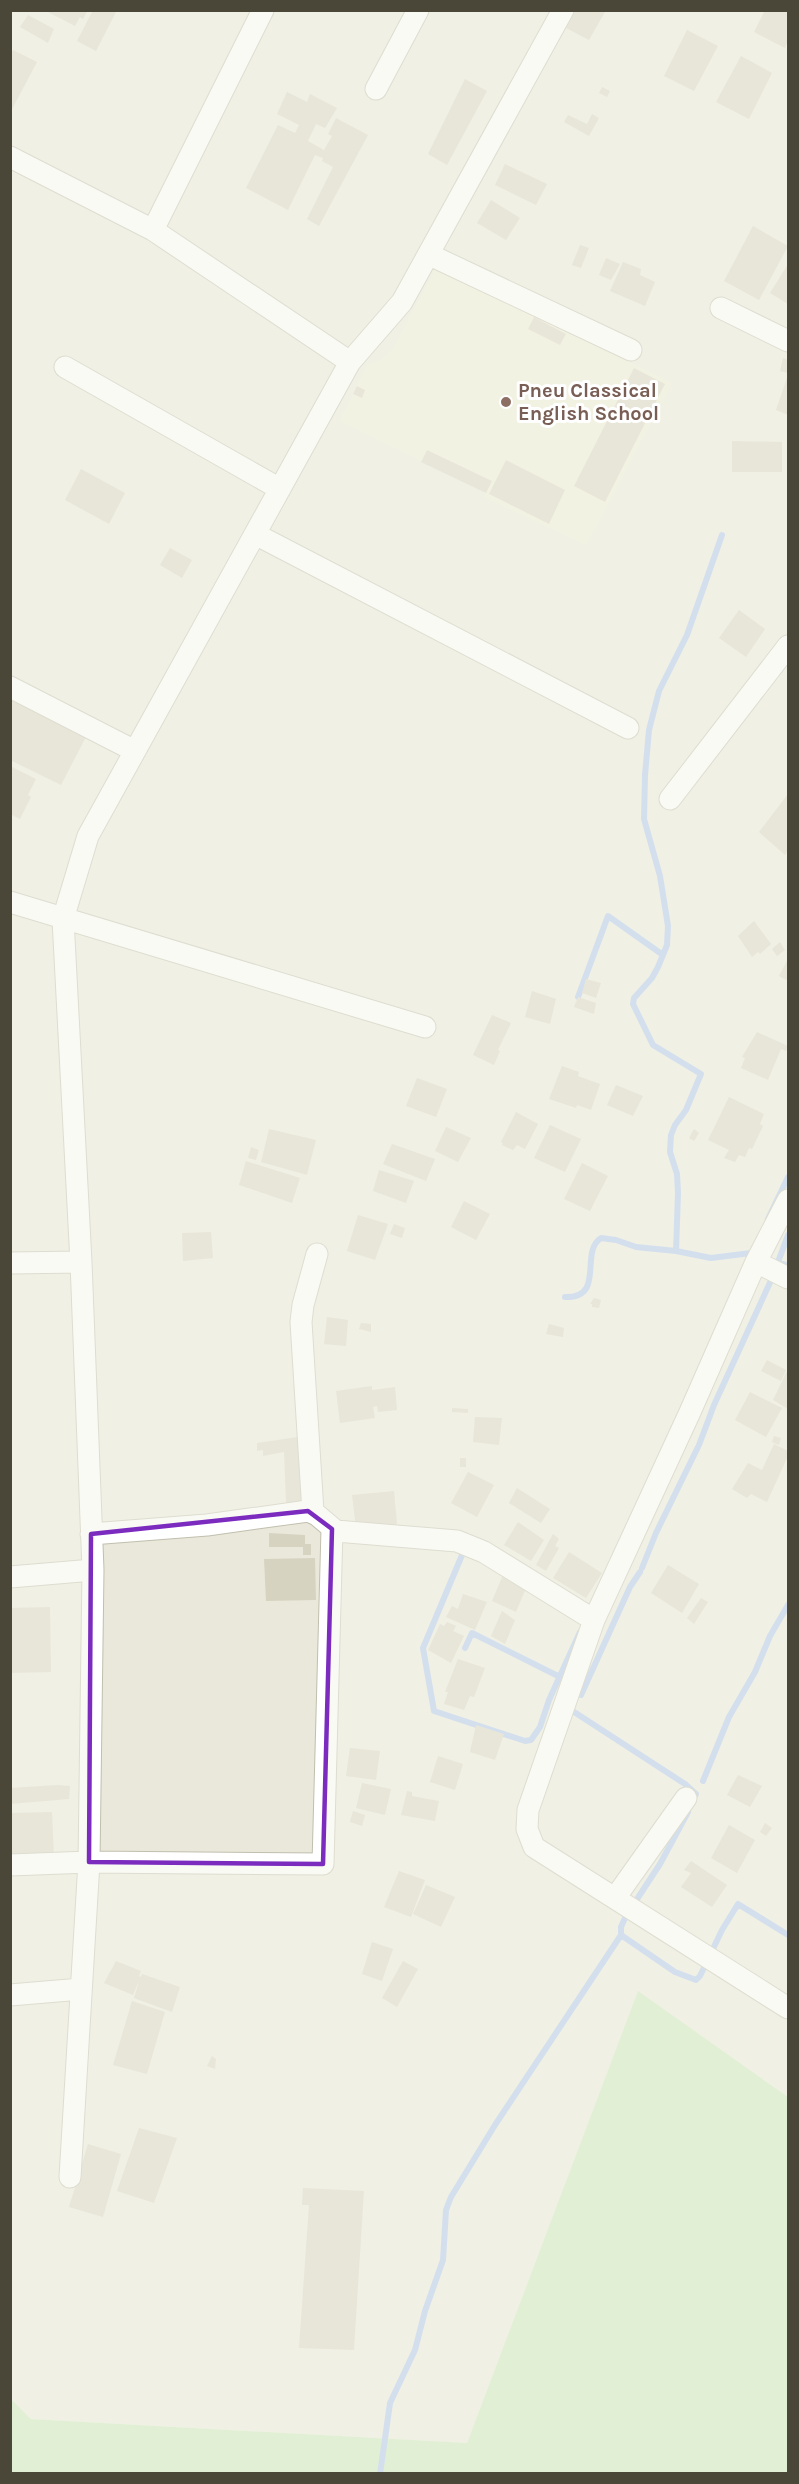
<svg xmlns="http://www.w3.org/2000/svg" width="799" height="2484" font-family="Karla,sans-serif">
<rect width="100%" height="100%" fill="#f5f5ec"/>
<!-- residential -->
<path fill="#e9e8da" d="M10,11H788V2097L638,1992L467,2443L31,2419L11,2399Z"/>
<!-- education -->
<path fill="#eeedd6" d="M437,266L672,383L586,545L484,497L486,493L340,421L367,365L381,360L393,349Z"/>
<!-- green -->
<path fill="#c7e9b6" d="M638,1991L788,2097V2473H11V2399L31,2419L467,2443Z"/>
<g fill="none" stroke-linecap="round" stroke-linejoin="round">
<!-- stream -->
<path stroke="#aac4f0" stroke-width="6" d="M578,997L608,916L663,955
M768,1219L788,1177
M788,1235L778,1262L788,1266
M676,1251L678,1193L677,1174L670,1152L671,1135L675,1125L686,1110L701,1074L653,1045L633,1004L634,998L652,978L658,967L667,945L668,926L660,876L644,819L645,775L649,730L659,691L687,635L722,535
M565,1297C606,1298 579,1252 601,1238L616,1240L636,1247L676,1251L711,1258L751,1253
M699,1445L714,1405L773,1276
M465,1548L423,1648L434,1711L525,1741L531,1740L540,1727L549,1700L580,1632
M642,1568L656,1533L698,1447
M465,1648L472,1633L560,1677
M581,1695L630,1587L640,1572
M568,1708L685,1784L696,1794L692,1802
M703,1781L729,1717L755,1672L770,1636L788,1605
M621,1935L675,1972L696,1980L700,1976L722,1930L738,1904L788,1935
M380,2474L390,2403L415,2350L425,2311L443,2260L446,2210L451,2197L495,2125L621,1935V1927L626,1916L660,1864L688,1812"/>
</g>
<!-- building -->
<path fill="#d7d3c1" d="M44,10H88L83,19L80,17L75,26Z
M93,10H117L96,51L77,41Z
M576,10H606L589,40L566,28Z
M765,10H788V40L785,48L754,32Z
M28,15L54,29L48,43L20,27Z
M687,30L718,46L694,91L664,76Z
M13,50L37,62L10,113V55Z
M741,56L772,73L749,119L716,102Z
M465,79L487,91L447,165L428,154Z
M602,87L610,91L607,97L599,93Z
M287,92L307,102L310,94L337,108L325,128L316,124L308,141L324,150L332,136L328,134L336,118L368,135L319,226L307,219L333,167L322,161L323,158L315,155L288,210L246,188L278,125L295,133L299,125L277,114Z
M592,114L599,118L589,136L564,122L568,115L587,124Z
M505,164L547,184L536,205L495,185Z
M491,200L520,218L506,240L477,223Z
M753,226L788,246L759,300L724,281Z
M580,245L589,248L581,268L572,265Z
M606,258L620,264L611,280L599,275Z
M623,262L641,269L640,275L655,282L645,306L610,291Z
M788,264V304L770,293Z
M534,317L566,334L560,345L528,329Z
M783,358L788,360V373L780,371Z
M634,368L665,384L605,502L574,486Z
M788,375V415L776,410Z
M357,386L365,390L362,398L353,394Z
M732,441L782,442V472H732Z
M427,450L492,481L486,493L421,462Z
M506,460L565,490L549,524L489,494Z
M81,469L125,493L109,524L65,500Z
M170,548L192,560L182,578L160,565Z
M739,610L765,629L746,657L719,638Z
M10,694L88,733L61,785L10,760Z
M10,766L36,779L28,795L31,797L20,819L10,814Z
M788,794V850L785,855L759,832Z
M754,921L771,944L760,954L758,952L752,957L738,936Z
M780,942L785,950L777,956L772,949Z
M788,959V981L779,976Z
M586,979L601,983L596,998L582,993Z
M532,991L556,999L550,1024L525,1017Z
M578,997L596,1003L594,1014L574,1007Z
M492,1015L511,1023L498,1050L500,1051L494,1065L473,1055Z
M757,1032L788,1046L786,1051L781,1049L768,1080L741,1068L745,1058L742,1057Z
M562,1066L579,1072L578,1076L600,1084L591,1110L577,1105L576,1108L549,1099Z
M417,1078L447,1089L436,1117L406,1106Z
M616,1085L643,1096L633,1116L607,1105Z
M729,1097L764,1114L760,1124L763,1126L752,1149L749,1148L745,1157L739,1155L735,1162L724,1158L729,1150L708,1140Z
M516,1112L538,1124L525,1149L517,1145L513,1150L502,1145L503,1143L501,1142Z
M550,1125L581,1139L565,1172L534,1158Z
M446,1127L471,1138L458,1162L435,1151Z
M269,1129L316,1140L307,1175L261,1162Z
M694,1129L699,1133L694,1141L689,1138Z
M392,1144L435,1159L426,1181L383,1164Z
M251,1147L259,1150L256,1160L248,1158Z
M246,1161L300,1178L292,1203L239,1185Z
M582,1163L608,1176L590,1211L564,1199Z
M379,1170L414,1181L406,1203L373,1191Z
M464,1201L490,1214L476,1240L451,1227Z
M358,1215L388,1224L375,1260L347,1251Z
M394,1224L405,1228L402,1238L390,1234Z
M211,1232L213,1258L183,1261L182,1233Z
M594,1298L601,1300L599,1308L592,1307V1304H590Z
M327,1317L348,1320L346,1346L324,1344Z
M361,1323L371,1324V1332L359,1329Z
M549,1324L564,1328L563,1337L546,1334Z
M767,1360L786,1370L781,1381L761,1371Z
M788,1369V1409L773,1400Z
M372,1386V1390L395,1387L397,1410L378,1412L377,1406L373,1407L375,1418L340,1423L336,1391Z
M750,1392L782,1408L766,1437L735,1420Z
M452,1408L468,1409V1413L452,1412Z
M475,1417L502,1418L499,1445L473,1442Z
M305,1436L308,1500L286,1504L284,1452L263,1456V1450L257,1451V1443Z
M774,1436L781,1438L779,1445L772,1442Z
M774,1444L788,1451V1456L767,1502L751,1494L747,1498L732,1489L748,1463L762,1470Z
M460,1458H466V1467H460Z
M468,1472L494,1485L477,1517L451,1503Z
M517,1488L550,1509L541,1523L509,1503Z
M394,1491L397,1524L356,1528L352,1495Z
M518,1522L544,1540L531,1561L504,1545Z
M269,1533L305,1535V1544H311V1555H303V1547H269Z
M553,1534L559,1539L555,1546L559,1548L546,1571L536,1565Z
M569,1552L602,1573L586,1598L553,1578Z
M315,1558L316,1600L266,1601L264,1559Z
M668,1565L699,1584L682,1613L651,1593Z
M503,1575L526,1588L516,1612L492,1601Z
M463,1594L487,1602L475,1630L446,1617L452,1606L458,1609Z
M701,1598L708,1602L694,1624L687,1618Z
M50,1607L51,1672L10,1673V1608Z
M502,1611L515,1620L505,1644L491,1636Z
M447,1622L456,1626L453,1631L464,1636L451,1663L428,1650L440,1624L444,1626Z
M458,1659L485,1668L474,1697L470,1696L464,1710L444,1704L448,1692H445Z
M476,1725L504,1734L495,1760L470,1752Z
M350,1748L380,1751L376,1780L346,1776Z
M438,1756L463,1764L455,1790L430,1782Z
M738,1775L762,1786L750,1807L727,1795Z
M362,1783L391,1789L385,1815L356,1808Z
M57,1785L70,1786L69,1799L10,1804V1788Z
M407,1791L412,1792V1796L439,1801L435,1821L401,1815Z
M353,1811L365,1815L362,1826L350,1822Z
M52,1812L54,1857L10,1858V1813Z
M765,1823L772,1828L766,1836L760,1832Z
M729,1825L755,1840L737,1873L711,1858Z
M691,1861L727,1885L712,1907L681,1887L691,1873L684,1870Z
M399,1871L425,1880L411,1917L384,1907Z
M426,1885L455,1897L441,1927L413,1914Z
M372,1942L393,1949L382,1981L362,1974Z
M116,1961L141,1971L139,1976L141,1977L142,1974L180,1987L172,2012L134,1998L139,1981L133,1995L104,1983Z
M403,1961L418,1969L397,2007L382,1998Z
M132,2001L165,2012L147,2074L113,2065Z
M212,2056L216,2059L215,2069L207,2066Z
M139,2128L177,2138L154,2203L117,2191Z
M88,2144L121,2154L103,2217L69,2207Z
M303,2188L364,2191L354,2350L299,2348L309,2205H302Z"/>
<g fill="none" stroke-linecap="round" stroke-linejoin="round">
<!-- minor casing -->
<g stroke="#c1bfae" stroke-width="23">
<path id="minor" d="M376,89L418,10
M10,157L153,230L350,362L402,302L563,10
M153,230L263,10
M430,255L631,350
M721,308L788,341
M65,367L280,489
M255,534L628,728
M10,687L135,751
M670,799L788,646
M10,902L425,1027
M788,1200L756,1262L690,1412L594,1620L528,1810L527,1829L534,1847L788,2008
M756,1262L788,1278
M10,1263L81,1262
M313,1512L301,1322L303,1305L317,1254
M91,1534L207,1525L308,1511L317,1515L336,1531L457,1541L484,1552L594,1620
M10,1577L93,1570
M10,1865L89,1862L323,1864L332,1529
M615,1898L686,1798
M10,1995L81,1989
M70,2177L89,1862L93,1570L81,1262L63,919L88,836L350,362"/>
</g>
<!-- minor -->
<use href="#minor" stroke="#fff" stroke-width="21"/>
</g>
<!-- marked area -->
<path d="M0 0H799V2484H0ZM308,1511L332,1529L323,1864L89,1862L91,1534Z" fill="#f5f5ec" fill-opacity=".55" fill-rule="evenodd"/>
<path fill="none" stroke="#7b2cbf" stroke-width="4.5" stroke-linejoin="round" d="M308,1511L332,1529L323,1864L89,1862L91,1534Z"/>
<!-- markers -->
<circle fill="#8d6e63" stroke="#fff" stroke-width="2" cx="506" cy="402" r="6"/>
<g text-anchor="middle" stroke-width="6" stroke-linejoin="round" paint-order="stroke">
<!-- education labels -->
<g font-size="20" font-weight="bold" fill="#785e54" stroke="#fff" text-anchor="start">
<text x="518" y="397">Pneu Classical<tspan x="518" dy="23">English School</tspan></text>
</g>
</g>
<!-- border -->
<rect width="799" height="2484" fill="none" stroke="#4a4739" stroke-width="24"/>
</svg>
